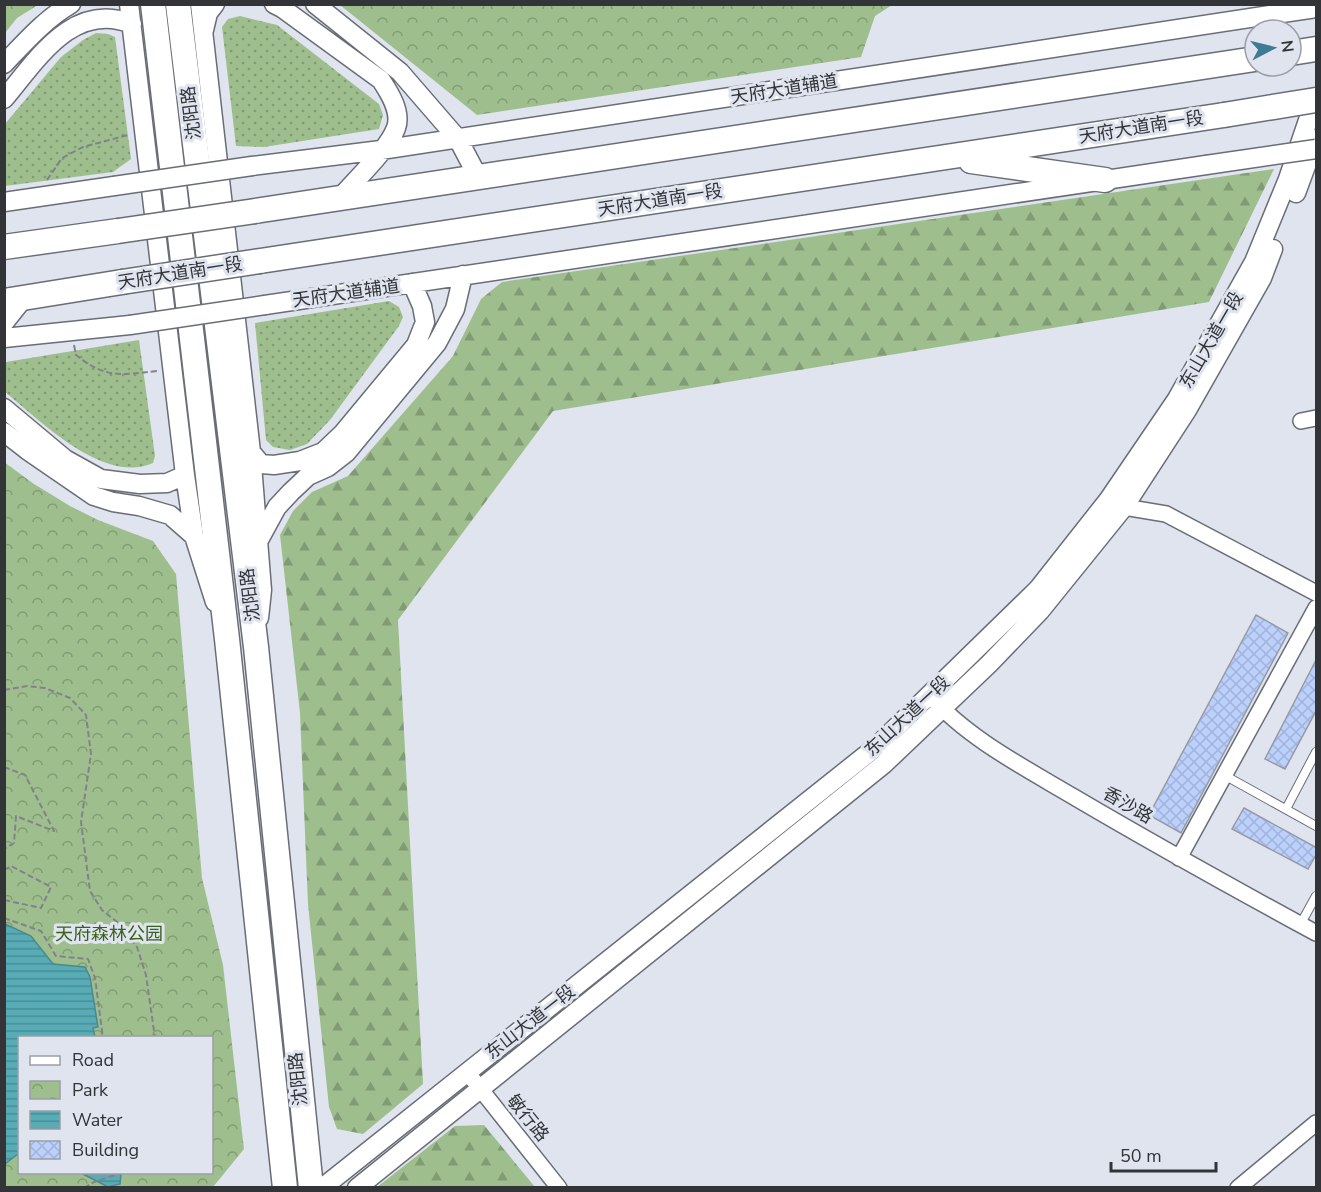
<svg xmlns="http://www.w3.org/2000/svg" width="1321" height="1192" font-family="'Nunito Sans','Noto Sans SC',sans-serif">
<defs>
<pattern id="grass-dots" width="8" height="8" patternUnits="userSpaceOnUse" patternTransform="scale(1.5)"><rect width="8" height="8" fill="#9ebf8d"/><path d="M2 2h.1M6 6h.1" fill="none" stroke="#819c74" stroke-width="1.8" stroke-linecap="round"/></pattern>
<pattern id="forest-firs" width="22" height="20" patternUnits="userSpaceOnUse" patternTransform="scale(1.5)"><rect width="22" height="20" fill="#9ebf8d"/><path d="M5 1l3.5 6h-7zM16 11l3.5 6h-7z" fill="#819c74"/></pattern>
<pattern id="park-crowns" width="20" height="18" patternUnits="userSpaceOnUse" patternTransform="scale(1.5)"><rect width="20" height="18" fill="#9ebf8d"/><path d="M2 6a3 3 0 1 1 6 0M12 15a3 3 0 1 1 6 0" fill="none" stroke="#819c74"/></pattern>
<pattern id="water-rules" width="6" height="5" patternUnits="userSpaceOnUse" patternTransform="scale(1.5)"><rect width="6" height="5" fill="#58acb6"/><path d="M0 2.5h6" fill="none" stroke="#498d95"/></pattern>
<pattern id="building-cross-hatch" width="8" height="8" patternUnits="userSpaceOnUse" patternTransform="scale(1.5)"><rect width="8" height="8" fill="#bcd0fc"/><path d="M0 0l8 8M0 8l8-8" fill="none" stroke="#a2b3d9"/></pattern>
</defs>
<rect width="100%" height="100%" fill="#dfe4ef"/>
<!-- grass -->
<path fill="url(#grass-dots)" d="M240,16L277,25L379,104L383,115L379,129L264,147L236,146L222,27L228,19Z
M96,33L108,34L115,37L131,159L113,172L5,186V124L61,57L83,40Z
M389,301L399,307L403,317L399,326L330,420L307,444L290,450L273,447L266,440L255,323Z
M139,340L155,456L153,463C103,485 40,420 5,392L6,362Z"/>
<!-- forest -->
<path fill="url(#forest-firs)" d="M1274,169L1209,302L553,411L398,620L423,1084L363,1134L337,1129L329,1107L308,904L300,713L280,535L293,511L312,492L348,476L453,356L481,299L502,282Z
M484,1125L535,1187H377L455,1126Z"/>
<!-- park -->
<path fill="url(#park-crowns)" fill-rule="evenodd" d="M5,4H38V5L17,18L5,33Z
M340,5H892L875,16L861,57L477,115Z
M4,462L34,484L70,506L98,520L153,541L176,574L202,878L223,965L244,1149L213,1187H5ZM20,1038H212V1172H20Z"/>
<!-- water -->
<path fill="url(#water-rules)" stroke="#4d8890" stroke-width="1.5" d="M5,924L31,936L53,964L85,967L90,977L98,1027L93,1028L95,1037L20,1038L19,1153L5,1164Z
M81,1173H121L120,1184L108,1187Z"/>
<!-- building -->
<path fill="url(#building-cross-hatch)" stroke="#969aa5" stroke-width="1.5" d="M1256,615L1288,633L1181,833L1149,815Z
M1317,658V709L1285,769L1265,759Z
M1244,808L1317,848V853L1308,869L1232,829Z"/>
<g fill="none" stroke-linecap="round" stroke-linejoin="round">
<!-- service casing -->
<g stroke="#696d77" stroke-width="10">
<path id="service" d="M1224,775L1316,826
M1286,809L1316,752
M1300,925L1316,896"/>
</g>
<!-- minor casing -->
<g stroke="#696d77" stroke-width="18">
<path id="minor" d="M1301,421L1316,418
M1124,507L1166,514L1316,593
M930,695C965,737 1027,769 1074,797C1154,844 1235,889 1316,933
M1179,858L1316,608
M467,1072L559,1188
M1238,1188L1316,1123"/>
</g>
<!-- tertiary casing -->
<g stroke="#696d77" stroke-width="21">
<path id="tertiary" d="M129,4L185,475L194,536L215,602
M200,4L251,452L262,590L259,618
M274,4L282,8L381,80C389,92 402,112 396,128C388,150 355,180 340,198
M315,4L400,72L458,139L478,177
M204,30L208,13L215,4
M4,64C25,42 45,19 71,4
M4,99C37,60 73,0 132,24
M252,166L381,150L1316,8
M1296,193L1316,139
M4,202L114,186
M265,305L1206,165
M4,323L24,298
M4,338L130,325
M4,408L65,459L101,479L140,484L167,483L185,475
M4,432L27,450L94,496L113,502L139,506L170,515L194,536
M251,452L261,464L274,465L300,461L323,452L343,433L416,345L425,322L422,306L412,283
M259,540L277,507L291,492L308,476L328,467L346,453L437,343L455,309L463,275
M322,1188L876,747L1038,589L1109,499L1177,399L1254,262L1288,179L1316,97
M357,1188L884,764L989,664L1040,611L1124,507L1187,410L1262,278L1273,249"/>
</g>
<!-- primary casing -->
<g stroke="#696d77" stroke-width="27">
<path id="primary" d="M153,4L227,639L285,1188
M178,4L256,647L311,1188"/>
</g>
<!-- trunk casing -->
<g stroke="#696d77" stroke-width="27">
<path id="trunk" d="M1291,53L1316,49
M971,161L1105,180
M255,211L1255,59
M4,247L118,231
M260,261L1224,115
M4,301L122,282"/>
</g>
<!-- path -->
<path stroke="#80838b" stroke-width="2" stroke-dasharray="6 3" stroke-linecap="butt" d="M47,180L62,158L83,147L128,135
M74,345L76,355C106,379 121,375 157,371
M4,690L27,686L45,688L70,698L86,715L91,754L81,822L90,891L102,910L121,925L137,947L146,975L155,1038
M4,767L25,775L54,831L16,816L14,843L4,849
M4,870L11,866L51,887L41,908L4,900
M4,918L41,931L56,956L88,959L95,978L103,1038
M84,1188L94,1182L124,1172"/>
<!-- service -->
<use href="#service" stroke="#fff" stroke-width="8"/>
<!-- minor -->
<use href="#minor" stroke="#fff" stroke-width="15"/>
<!-- tertiary -->
<use href="#tertiary" stroke="#fff" stroke-width="18"/>
<!-- primary -->
<use href="#primary" stroke="#fff" stroke-width="24"/>
<!-- trunk -->
<use href="#trunk" stroke="#fff" stroke-width="24"/>
<!-- tertiary-bridge casing -->
<g stroke="#696d77" stroke-width="21" stroke-linecap="butt">
<path id="tertiary-bridge" d="M1206,165L1316,149
M114,186L252,166
M130,325L265,305"/>
</g>
<!-- trunk-bridge casing -->
<g stroke="#696d77" stroke-width="27" stroke-linecap="butt">
<path id="trunk-bridge" d="M1224,115L1316,100
M118,231L255,211
M122,282L260,261"/>
</g>
<!-- tertiary-bridge -->
<use href="#tertiary-bridge" stroke="#fff" stroke-width="18"/>
<!-- trunk-bridge -->
<use href="#trunk-bridge" stroke="#fff" stroke-width="24"/>
</g>
<g text-anchor="middle" stroke-width="6" stroke-linejoin="round" paint-order="stroke">
<!-- street labels -->
<g font-size="18" fill="#323438" stroke="#dfe4ef">
<text transform="translate(784 89) rotate(-9)" y="6">天府大道辅道</text>
<text transform="translate(191 113) rotate(-97)" y="6">沈阳路</text>
<text transform="translate(1141 127) rotate(-9)" y="6">天府大道南一段</text>
<text transform="translate(660 200) rotate(-9)" y="6">天府大道南一段</text>
<text transform="translate(180 273) rotate(-9)" y="6">天府大道南一段</text>
<text transform="translate(346 293) rotate(-8)" y="6">天府大道辅道</text>
<text transform="translate(1211 340) rotate(-60)" y="6">东山大道一段</text>
<text transform="translate(250 595) rotate(-97)" y="6">沈阳路</text>
<text transform="translate(907 716) rotate(-43)" y="6">东山大道一段</text>
<text transform="translate(1128 805) rotate(30)" y="6">香沙路</text>
<text transform="translate(530 1022) rotate(-38)" y="6">东山大道一段</text>
<text transform="translate(298 1079) rotate(-96)" y="6">沈阳路</text>
<text transform="translate(528 1118) rotate(51)" y="6">敏行路</text>
</g>
<!-- park labels -->
<g font-size="18" fill="#386219" stroke="#dfe4ef">
<text x="109" y="940">天府森林公园</text>
</g>
</g>
<!-- border -->
<rect width="1321" height="1192" fill="none" stroke="#323438" stroke-width="12"/>
<!-- legend -->
<rect x="18" y="1036" width="195" height="138" fill="#dfe4ef" stroke="#9a9ea6" stroke-width="1.5"/>
<rect x="30" y="1056" width="30" height="9" fill="#ffffff" stroke="#9a9ea6" stroke-width="1.5"/>
<text x="72" y="1066" font-size="18" fill="#323438">Road</text>
<rect x="30" y="1081" width="30" height="18" fill="url(#park-crowns)" stroke="#9a9ea6" stroke-width="1.5"/>
<text x="72" y="1096" font-size="18" fill="#323438">Park</text>
<rect x="30" y="1111" width="30" height="18" fill="url(#water-rules)" stroke="#9a9ea6" stroke-width="1.5"/>
<text x="72" y="1126" font-size="18" fill="#323438">Water</text>
<rect x="30" y="1141" width="30" height="18" fill="url(#building-cross-hatch)" stroke="#9a9ea6" stroke-width="1.5"/>
<text x="72" y="1156" font-size="18" fill="#323438">Building</text>
<!-- north arrow -->
<g transform="translate(1273 48) rotate(83)"><circle r="28" fill="#dfe4ef" stroke="#9a9ea6" stroke-width="1.5"/>
<path d="M0-4.5L10 22L0 15L-10 22Z" fill="#3f7b93"/>
<text y="-9" font-size="16" font-weight="bold" text-anchor="middle" fill="#323438">N</text>
</g>
<!-- scale -->
<path d="M1111 1162v9h105v-9" fill="none" stroke="#323438" stroke-width="3"/>
<text x="1120" y="1162" font-size="18" fill="#323438" stroke="#dfe4ef" stroke-width="4.5" paint-order="stroke">50 m</text>
</svg>
